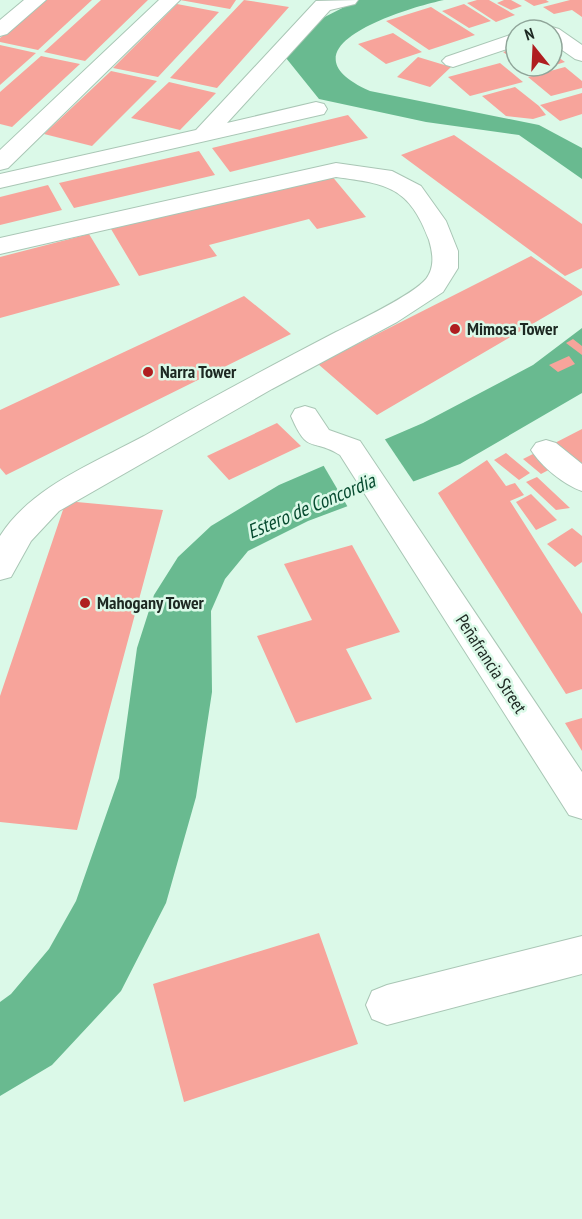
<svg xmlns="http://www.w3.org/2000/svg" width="582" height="1219" font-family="'PT Sans Narrow',sans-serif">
<rect width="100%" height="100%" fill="#dbf9e8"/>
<!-- water -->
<path fill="#69ba90" d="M358,0H444C406,8 274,48 370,91L539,125L582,148V179L519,135L426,122L319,99L282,53L307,26Z
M582,328V393L460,464L308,521L248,551L225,579L211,611L212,692L196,797L166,903L121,991L52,1065L0,1096V1002L11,994L49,949L76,901L119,778L137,648L154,595L178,557L211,526L279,485L423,423L533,365Z"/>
<!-- pier -->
<path fill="#dbf9e8" d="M384,438L415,484L349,509L322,463Z"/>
<!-- building -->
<path fill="#f7a49b" d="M43,0H92L38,50L0,42V38Z
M101,0H148L85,61L44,52Z
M180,0H236L230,9Z
M244,0L289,7L217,88L170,78Z
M477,0H489L515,15L496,22L467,3Z
M504,0H511L522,6L511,10L497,3Z
M524,0H546L549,2L534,6Z
M570,0H582V17L572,10L554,14L543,7Z
M177,4L219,12L158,77L113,68Z
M464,4L491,21L469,28L442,11Z
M431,7L475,35L429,50L386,21Z
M393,33L422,52L386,64L358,44Z
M0,45L36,53L0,85Z
M516,48V61L503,52Z
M552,53L565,62L552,66Z
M41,56L80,64L12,127L0,124V92Z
M418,57L451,67L430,87L397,77Z
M500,63L523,82L470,96L448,77Z
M522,66H549V67L530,72Z
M565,67L582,81V88L551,96L528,77Z
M111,71L157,81L92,146L44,134Z
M169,82L216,93L180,130L131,118Z
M515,87L539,106L546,115L533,119L506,116L482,96Z
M582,93V114L560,121L540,105Z
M348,115L368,138L230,172L212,148Z
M454,135L582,224V268L565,276L401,155Z
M199,151L215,175L74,208L59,183Z
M331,175L366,217L317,229L309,219L209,245L217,256L139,276L111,229Z
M48,185L62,210L0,225V197Z
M89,234L120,285L0,318V257Z
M531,256L582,291V295L377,415L318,364Z
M244,296L291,334L6,475L0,468V410Z
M573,339L582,346V355L566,343Z
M569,356L575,364L558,372L549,365Z
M277,423L301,446L229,480L207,456Z
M582,429V474L549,446Z
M539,451L556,466L541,474L523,459Z
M506,453L530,473L519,480L494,460Z
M487,460L506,486L515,483L524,495L510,501L582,614V689L566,694L438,493Z
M537,477L570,508L556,510L526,482Z
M531,494L557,520L536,530L516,502Z
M66,501L163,510L77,830L0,822V696Z
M572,528L582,536V562L575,567L547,544Z
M352,545L400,632L346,649L372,699L296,723L257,636L312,620L284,564Z
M582,718V751L565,723Z
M319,933L358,1044L184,1102L153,984Z"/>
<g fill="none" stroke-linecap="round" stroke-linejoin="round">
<!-- minor casing -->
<g stroke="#a9c6b5" stroke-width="2">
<path id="minor" d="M24,0H46L7,34L0,36V20Z
M159,0H180L8,168L0,170V150Z
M358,0L355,4L330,10L227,123L316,102L324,104L327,109L324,114L0,188V174L196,130L316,1Z
M552,27L559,29L582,45V61L575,59L552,43V30H544Z
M516,33V46L453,67L446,65L442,61L446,57Z
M336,163L392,171L421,186L446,221L458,251V268L443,292L397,322L272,389L59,511L31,541L11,577L0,580V536C31,487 94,463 144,436C207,400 271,366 336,332C356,322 413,295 426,279C435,267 433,254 429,240C409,187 388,184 336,177L0,254V238Z
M305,406L315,409L329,430L360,441L582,772V819L569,815L340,455C312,437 308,456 291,416L295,409Z
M546,440L556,443L582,464V491C564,485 541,466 531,450L536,443Z
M582,936V974L387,1025L372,1019L366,1005L372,991L387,985Z"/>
</g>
<!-- minor -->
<use href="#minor" fill="#fff" fill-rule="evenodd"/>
</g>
<!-- markers -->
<g fill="#af1e20" stroke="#dbf9e8" stroke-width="2">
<circle cx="455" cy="329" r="6"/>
<circle cx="148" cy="372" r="6"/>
<circle cx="85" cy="603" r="6"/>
</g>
<g text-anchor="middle" stroke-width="5" stroke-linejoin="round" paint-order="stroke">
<!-- poi labels -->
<g font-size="18" font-weight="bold" fill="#1d2822" stroke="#dbf9e8" text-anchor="start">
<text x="467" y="335">Mimosa Tower</text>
<text x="160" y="378">Narra Tower</text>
<text x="97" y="609">Mahogany Tower</text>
</g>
<!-- street labels -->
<g font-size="18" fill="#1d2822" stroke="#dbf9e8">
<text transform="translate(491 664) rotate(57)" y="6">Peñafrancia Street</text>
</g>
<!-- water labels -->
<g font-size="20" font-style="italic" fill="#074b30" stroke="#dbf9e8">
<text transform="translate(311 506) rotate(-23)" y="7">Estero de Concordia</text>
</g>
</g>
<!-- north arrow -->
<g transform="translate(534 48) rotate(342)"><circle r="28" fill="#dbf9e8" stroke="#8fa599" stroke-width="1.5"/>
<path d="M0-4.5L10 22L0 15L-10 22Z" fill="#af1e20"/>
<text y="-9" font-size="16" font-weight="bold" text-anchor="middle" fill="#1d2822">N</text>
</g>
</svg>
